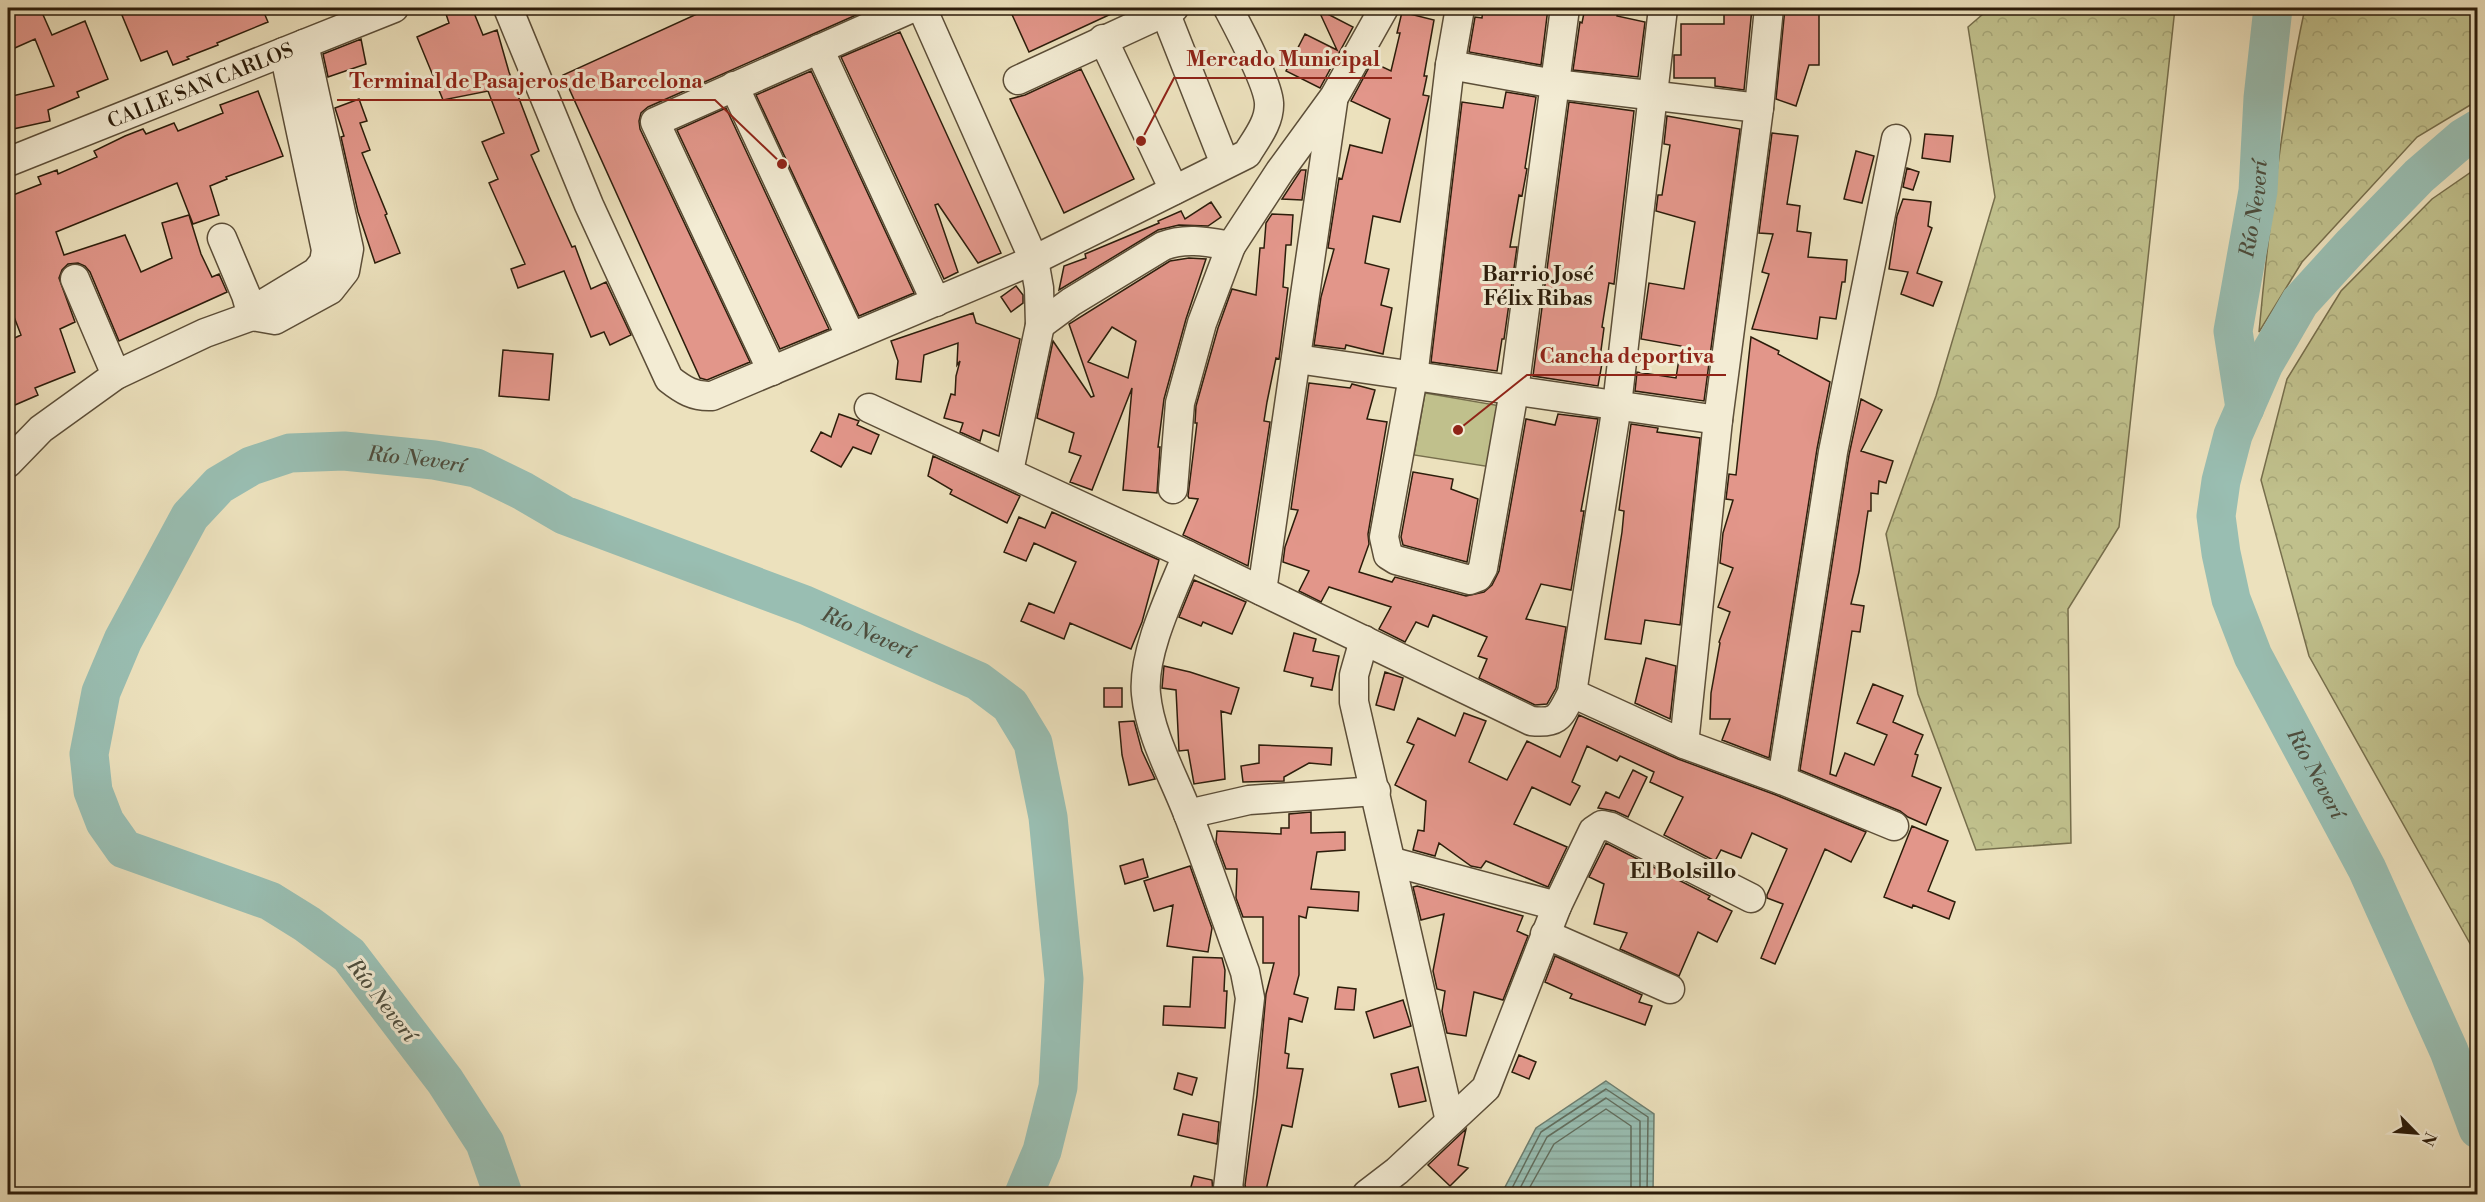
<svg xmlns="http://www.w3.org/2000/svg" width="2485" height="1202" font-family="'Libre Bodoni',serif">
<defs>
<pattern id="forest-crowns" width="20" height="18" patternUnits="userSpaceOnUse" patternTransform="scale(1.5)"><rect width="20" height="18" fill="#c0c08c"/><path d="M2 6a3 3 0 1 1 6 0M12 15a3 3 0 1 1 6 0" fill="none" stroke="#a5a577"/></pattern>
<pattern id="water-rules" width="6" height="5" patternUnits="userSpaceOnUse" patternTransform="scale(1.5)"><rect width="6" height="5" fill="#99beb2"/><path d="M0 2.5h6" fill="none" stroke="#84a398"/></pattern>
</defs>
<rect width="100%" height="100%" fill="#ece1bd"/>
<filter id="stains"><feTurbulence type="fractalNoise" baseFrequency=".00333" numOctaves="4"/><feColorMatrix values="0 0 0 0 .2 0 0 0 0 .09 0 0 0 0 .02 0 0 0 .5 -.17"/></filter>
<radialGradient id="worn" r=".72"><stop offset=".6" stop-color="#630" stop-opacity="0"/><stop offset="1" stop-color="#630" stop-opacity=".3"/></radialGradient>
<!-- grass -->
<path fill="#c0c08c" stroke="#766e4c" stroke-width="1.5" d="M1425,393L1501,406L1491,467L1414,455Z"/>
<!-- forest -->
<path fill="url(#forest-crowns)" stroke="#766e4c" stroke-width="1.5" d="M1990,8H2175L2119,527L2068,609L2071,843L1976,850L1918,694L1886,534L1936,396L1995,197L1968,27Z
M2305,8H2477V101L2417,137L2302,262L2259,332C2269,223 2282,114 2305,8Z
M2477,168V956L2309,656L2261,480L2287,379L2341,291L2432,199Z"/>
<!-- water -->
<path fill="url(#water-rules)" stroke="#6d7e6f" stroke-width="1.5" d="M1606,1081L1654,1114L1653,1194H1503L1504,1189L1536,1128Z"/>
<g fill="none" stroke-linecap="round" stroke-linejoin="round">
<!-- shore -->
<path stroke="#626e5e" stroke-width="1.5" d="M1509,1194L1541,1132L1606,1089L1648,1117L1647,1194
M1517,1194L1547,1137L1606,1098L1640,1121V1194
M1526,1194L1554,1144L1606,1109L1631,1126V1194"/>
<!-- river -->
<g stroke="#99beb2" stroke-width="39">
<path id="s1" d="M2478,129L2463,138L2419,176L2353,244L2300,302L2264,364L2233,435L2221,481L2216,516L2221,553L2231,599L2253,656L2367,869L2449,1051L2478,1129"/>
<path id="s2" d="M2245,408L2233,331L2258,191L2263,98L2273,8"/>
<path id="s3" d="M503,1194L485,1143L445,1081L349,955L307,924L270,901L124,849L105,822L93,791L89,754L101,692L123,640L190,516L219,485L251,466L290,453L344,451L434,460L476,468L523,491L564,515L805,605L978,681L1010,705L1033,743L1048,817L1064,979L1058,1087L1042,1151L1024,1194"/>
</g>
</g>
<!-- building -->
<path fill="#e2968a" stroke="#2c1d0b" stroke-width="1.5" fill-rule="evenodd" d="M8,8H40L52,35L85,21L108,79L77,92L79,97L48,110L50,121L13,129L8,97L54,86L35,39L8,51V28L14,25Z
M119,8H262L268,22L217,43L218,45L187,57L189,59L173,65L167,51L141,61Z
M444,8H472L483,35L497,30L509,72L539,151L531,155L553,205L572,247L575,246L591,289L606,282L631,335L610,345L604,332L591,337L564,271L518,288L511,269L525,264L489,183L498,179L482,142L504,133L488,91L443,100L417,37L449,23Z
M710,8H872L648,107L641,113L639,121L640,129L750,362L707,380L700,378L563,75Z
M1009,8H1124L1029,52Z
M1483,8H1548L1541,65L1469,52L1475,17L1482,18Z
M1585,8H1619L1617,16L1645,22L1638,77L1573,70L1580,22L1582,23Z
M1724,8H1752L1744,90L1715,86V78H1674V55H1681V24H1724Z
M1785,8H1819V65H1809L1796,106L1776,99Z
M1318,9L1353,27L1320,88L1286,71L1305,34L1337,50Z
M1402,12L1434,20L1424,76H1427L1423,95L1429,96L1400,222L1373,216L1365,263L1389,269L1381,305L1392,308L1383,354L1346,345L1345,349L1314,345L1321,297L1334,249L1328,248L1339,178L1342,179L1350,145L1382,153L1390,119L1351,101L1372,62L1391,71L1400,33H1397Z
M900,32L1001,253L978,263L938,204L935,205L958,272L944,279L841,57Z
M361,39L366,64L328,77L323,54Z
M1081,69L1134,179L1064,213L1010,99L1025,95Z
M811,71L914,293L859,316L756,95Z
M258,91L283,156L226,177L227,179L210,186L219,215L193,224L177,183L56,232L64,255L125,235L141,272L172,258L162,223L189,215L201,254L212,277L219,274L227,292L119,341L90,272L85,266L78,263L68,264L62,270L59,278L75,322L60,329L75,372L35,388L38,395L8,408V341L21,335L8,301V197L41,184L38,177L57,170L58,174L97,157L94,151L125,136L143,129L146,134L174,123L178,131L223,113L220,105Z
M1506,92L1536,97L1525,168L1527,169L1522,196L1519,195L1510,247H1517L1504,339H1502L1497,371L1431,362L1462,102L1503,108Z
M359,99L367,121L360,123L370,150L362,153L387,214L385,215L400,253L375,263L358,212L341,137L344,136L335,108Z
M1569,102L1634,111L1614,284L1609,283L1602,327L1604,328L1600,358H1603L1598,386L1533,376Z
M726,108L829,329L780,349L677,130Z
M1667,116L1740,129L1704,401L1635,391L1637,372L1676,378L1681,346L1641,339L1649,283L1684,289L1695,222L1656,211L1658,195H1662L1670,145L1664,144Z
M1772,133L1798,136L1787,204L1800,206L1797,231L1811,233L1808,257L1847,260L1845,282H1842L1836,319L1820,317L1817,339L1752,329L1769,274L1762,272L1773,234L1759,233Z
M1925,134L1953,136L1950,162L1922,158Z
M1856,151L1874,156L1862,203L1844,199Z
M1907,168L1919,172L1913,190L1903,187Z
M1301,170H1306L1302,200L1282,199Z
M1903,199L1931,202L1928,226L1932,228L1917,273L1942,282L1933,306L1901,294L1908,272L1889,269L1897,216Z
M1211,202L1221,217L1208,226L1179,225L1158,230L1059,290L1064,266L1086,258L1085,254L1159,223L1158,221L1181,211L1185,219Z
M1272,214L1293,215L1291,245H1286L1283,287L1288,288L1279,359L1276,358L1267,402L1264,421L1270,422L1248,566L1183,535L1198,499L1189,498L1188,496L1197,423H1195L1196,406L1218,328L1232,289L1256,295L1260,248H1264L1266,223Z
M1189,258L1206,259L1186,319L1164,399L1158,447H1160L1157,493L1123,490L1132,388L1092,490L1070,482L1081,456L1069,452L1074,433L1037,418L1053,341L1091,397L1094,396L1069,324L1170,261ZM1112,327L1136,341L1128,378L1088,362Z
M1016,286L1023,295V303L1011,312L1001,297Z
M973,313L976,323L1020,339L999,436L983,430L980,441L960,432L963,423L944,418L951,394L955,395L956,376L960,361L957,365L958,343L924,355L921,382L896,379L898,361L891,341Z
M1751,337L1779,351L1778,354L1830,382L1817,449L1769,758L1722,740L1730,719H1710L1711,693L1720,643L1719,642L1730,612L1718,607L1733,568L1720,563L1723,533L1733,500L1726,499L1729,474L1736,475Z
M503,350L553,354L549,400L499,396Z
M1309,383L1350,388L1352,384L1375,390L1367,419L1387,422L1368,534L1369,544L1359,572L1392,582L1395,577L1466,596L1484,592L1492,585L1499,571L1526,419L1555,425L1558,414L1598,419L1581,511H1584L1571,590L1541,584L1526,619L1566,627L1556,688L1547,704L1535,705L1479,678L1487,659L1478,656L1487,637L1433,615L1428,627L1416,622L1405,642L1379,629L1391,607L1329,587L1321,602L1299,591L1309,571L1283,562L1285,547L1298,510L1291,509Z
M1861,399L1882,410L1861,451L1893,461L1886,483L1879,481L1878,494L1871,493V511H1868L1859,572L1851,604L1864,606L1860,632L1852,631L1830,774L1836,776L1845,753L1874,765L1887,735L1857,723L1873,684L1903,696L1893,722L1923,735L1915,754L1918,755L1912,776L1941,788L1926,825L1908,817L1900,811L1800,770L1849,455Z
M839,414L859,421L857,425L879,435L871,454L853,447L841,467L811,451L821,432L831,437Z
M1631,424L1658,428L1657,432L1700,438L1680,625L1645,620L1641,644L1605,639L1622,532L1624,511L1619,510Z
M933,456L1020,496L1007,523L950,494L952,490L928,476Z
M1413,472L1453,479L1451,489L1478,499L1467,562L1403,545L1401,537Z
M1052,512L1159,560L1142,622L1131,649L1070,623L1064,639L1021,621L1029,603L1054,613L1076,562L1034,543L1026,561L1004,552L1019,517L1045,528Z
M1194,580L1246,602L1232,634L1203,622L1201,626L1179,617Z
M1294,633L1316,639L1313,651L1339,656L1332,690L1311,686L1313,678L1284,671Z
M1646,658L1676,666L1670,719L1635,703Z
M1164,666L1190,672L1239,688L1231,714L1221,711L1225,779L1194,784L1188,750L1179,751L1176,690L1162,688Z
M1385,672L1403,678L1394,710L1376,705Z
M1104,688H1122V707H1104Z
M1464,713L1486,721L1469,762L1507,780L1527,741L1560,757L1579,715L1678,759L1776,795L1866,832L1851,862L1825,849L1775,964L1761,958L1783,904L1767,898V895L1787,849L1752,833L1741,858L1721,850L1715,861L1664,835L1683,797L1650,782L1654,772L1620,756L1617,761L1587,746L1572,782L1580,786L1570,805L1532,787L1514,824L1567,847L1548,887L1486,861L1481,868L1471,866L1439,843L1435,856L1413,850L1418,830L1424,831L1426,801L1395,785L1414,745L1407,742L1418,718L1455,736Z
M1134,721L1142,751L1155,779L1129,785L1122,755L1119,722Z
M1259,745L1332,748L1331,765L1309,763L1284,777V781L1243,782L1241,766L1259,763Z
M1633,770L1647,777L1628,817L1615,811L1598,808L1606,792L1619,798Z
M1311,812V833L1345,832V850L1317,852L1311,889L1359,892L1358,911L1308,907L1306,918L1299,916V975L1294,994L1308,998L1302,1022L1289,1018L1285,1053L1289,1054L1287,1068L1303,1069L1292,1127L1282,1125L1265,1194H1247L1245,1185L1257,1095L1266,994L1274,963H1263V917H1243L1236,898L1237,869H1226L1216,842L1217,831L1281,834V828H1289V814Z
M1912,826L1948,841L1928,891L1955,902L1949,919L1913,905L1912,908L1884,897Z
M1606,843L1710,896L1708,899L1732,911L1717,942L1698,932L1679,976L1620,949L1627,933L1594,924L1604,884L1589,877Z
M1143,859L1148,877L1125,884L1120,866Z
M1190,866L1212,928L1208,952L1167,946L1173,905L1154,911L1144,881Z
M1417,886L1523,916L1517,931L1528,936L1503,1000L1474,992L1466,1036L1447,1033L1442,1011L1445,991L1437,989L1433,971L1444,914L1421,920L1413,887Z
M1555,956L1642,995L1639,1002L1652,1006L1645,1025L1570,998L1572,994L1545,982Z
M1193,957L1222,958L1225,970L1224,991H1227L1225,1028L1163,1025L1164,1006L1190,1007Z
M1338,987L1356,989L1354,1010L1335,1009Z
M1403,1000L1411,1026L1374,1038L1366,1012Z
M1519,1055L1536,1062L1529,1079L1512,1072Z
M1418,1067L1426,1101L1399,1107L1391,1074Z
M1178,1073L1197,1078L1192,1095L1174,1089Z
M1183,1114L1219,1122L1217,1144L1178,1135Z
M1466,1129L1458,1165L1468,1168L1450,1186L1428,1165Z
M1194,1176L1212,1180L1213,1194H1189Z"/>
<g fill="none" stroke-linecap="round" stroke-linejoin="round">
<!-- minor casing -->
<g stroke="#5c4e38" stroke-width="31">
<g id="minor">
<path d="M508,8L589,205L669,379C683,390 694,397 712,396L1034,260L1247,154C1256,139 1270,122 1269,103C1268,83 1238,27 1228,8"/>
<path d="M922,8L1034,260L1039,288L1040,325L1009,471"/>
<path d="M1460,8L1450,65L1413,377L1384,537L1388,555L1396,560L1470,580L1478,577L1483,568L1514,391L1565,8"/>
<path d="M1165,12L1225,164"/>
<path d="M1103,39L1174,190"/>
<path d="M819,49L936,302"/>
<path d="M1450,65L1555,84L1759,108"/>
<path d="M1018,80L1174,8"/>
<path d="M734,86L851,337"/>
<path id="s4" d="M8,162L394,8"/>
<path d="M222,238L246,295L252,316"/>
<path d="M75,279L116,375"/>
<path d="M252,316L275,320L330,290L345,271L349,249L304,44"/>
<path d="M1040,325L1071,302L1163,246C1186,237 1208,242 1231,246"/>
<path d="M1297,359L1718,420"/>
<path d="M772,371L655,122L912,8"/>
<path d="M869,408L1187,555L1531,721C1559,724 1560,716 1572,693L1617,405L1663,8"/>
<path d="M8,463L41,429L116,375L205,333L252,316L268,301L316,272L324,262L326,250L284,52"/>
<path d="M1173,489L1180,403L1202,323L1231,246L1280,171L1334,97L1384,8"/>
<path d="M1187,555C1172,592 1142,653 1146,694C1150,736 1173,775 1188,814C1208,866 1226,919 1245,972L1250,998L1228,1188L1231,1194"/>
<path d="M1262,591L1333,102"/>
<path d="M1364,640L1354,675V702L1450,1121"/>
<path d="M1572,693L1684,744L1782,780L1833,452L1896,139"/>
<path d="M1684,744L1718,420L1759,108L1769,8"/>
<path d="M1782,780L1894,826"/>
<path d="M1188,814L1249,800L1376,791"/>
<path d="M1393,862L1557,906"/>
<path d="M1545,934L1670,989"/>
<path d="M1367,1194L1397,1171L1486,1088L1557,906L1593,831L1602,825L1611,827L1751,898"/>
</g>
</g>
<!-- minor -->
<use href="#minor" stroke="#f3ecd4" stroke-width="28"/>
</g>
<g text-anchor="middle" stroke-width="6" stroke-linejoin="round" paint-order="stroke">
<!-- street labels -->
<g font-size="20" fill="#2c1d0b" stroke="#f3ecd4">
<text dy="7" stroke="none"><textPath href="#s4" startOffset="207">CALLE SAN CARLOS</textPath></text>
</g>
<!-- water labels -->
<g font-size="21" font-style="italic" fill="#4d4d3d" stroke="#f3ecd4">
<text dy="7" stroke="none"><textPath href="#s2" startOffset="202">Río Neverí</textPath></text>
<text dy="7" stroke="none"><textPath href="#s3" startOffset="1149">Río Neverí</textPath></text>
<text dy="7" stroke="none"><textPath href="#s3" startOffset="1635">Río Neverí</textPath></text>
<text dy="7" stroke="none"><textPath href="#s1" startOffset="760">Río Neverí</textPath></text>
<text transform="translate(382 1000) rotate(52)" y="7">Río Neverí</text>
</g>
<!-- neighbourhood labels -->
<g font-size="21" font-weight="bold" fill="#2c1d0b" stroke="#f3ecd4">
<text x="1538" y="281">Barrio José<tspan x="1538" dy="24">Félix Ribas</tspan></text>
</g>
<!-- quarter labels -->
<g font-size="22" font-weight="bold" fill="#2c1d0b" stroke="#f3ecd4">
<text x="1683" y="878">El Bolsillo</text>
</g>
</g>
<!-- callouts -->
<path fill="none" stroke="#8f2418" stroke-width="2" d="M1141 141L1174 78H1392M782 164L715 100H337M1458 430L1527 375H1726"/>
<g fill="#8f2418" stroke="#f3ecd4" stroke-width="2">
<circle cx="1141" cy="141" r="6"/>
<circle cx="782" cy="164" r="6"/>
<circle cx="1458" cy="430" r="6"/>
</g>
<g font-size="21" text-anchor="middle" font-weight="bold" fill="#8f2418" stroke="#f3ecd4" stroke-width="6" stroke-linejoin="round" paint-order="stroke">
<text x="1283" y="66">Mercado Municipal</text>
<text x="526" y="88">Terminal de Pasajeros de Barcelona</text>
<text x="1627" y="363">Cancha deportiva</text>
</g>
<!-- margin -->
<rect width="2485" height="1202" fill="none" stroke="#ece1bd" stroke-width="30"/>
<rect x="9" y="9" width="2467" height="1184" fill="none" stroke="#2c1d0b" stroke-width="3"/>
<rect x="15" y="15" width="2455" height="1172" fill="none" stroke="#2c1d0b" stroke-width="1.5"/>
<!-- north arrow -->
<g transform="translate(2416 1133) rotate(115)" stroke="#f3ecd4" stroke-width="4.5" paint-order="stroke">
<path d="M0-4.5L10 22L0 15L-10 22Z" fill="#2c1d0b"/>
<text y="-9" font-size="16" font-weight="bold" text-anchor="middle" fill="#2c1d0b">N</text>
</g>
<rect width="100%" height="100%" filter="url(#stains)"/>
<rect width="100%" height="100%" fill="url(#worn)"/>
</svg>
